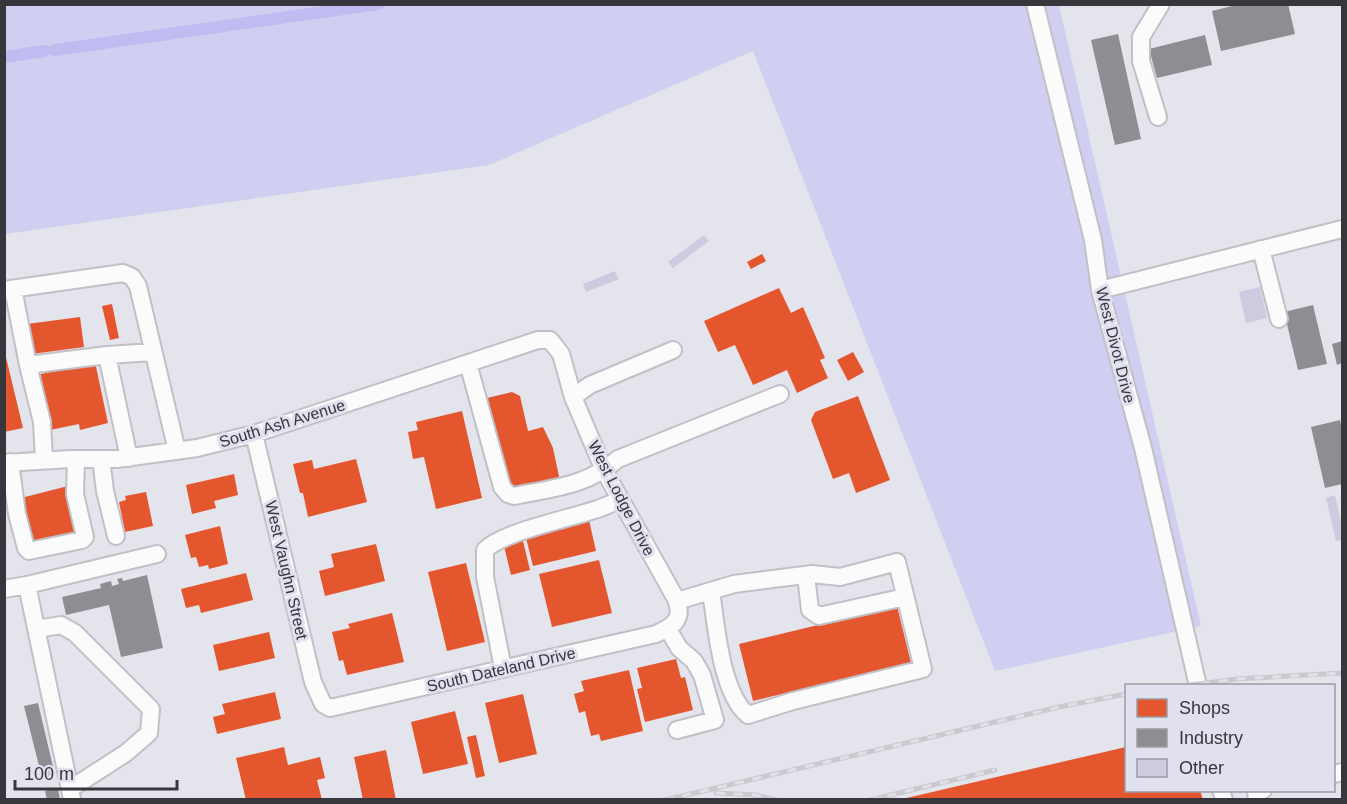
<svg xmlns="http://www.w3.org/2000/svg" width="1347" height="804" font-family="Helvetica,sans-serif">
<rect width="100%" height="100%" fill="#e4e4ec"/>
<!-- green -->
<path fill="#d1cff1" d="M4,5H1059L1201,626L995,671L753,51L489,165L5,234Z"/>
<!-- shops -->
<path fill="#e4572e" d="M762,254L766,261L751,269L747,262Z
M779,288L791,313L803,307L825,358L820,360L828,378L797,393L787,370L753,385L735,345L718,352L704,321Z
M112,304L119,338L110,340L102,306Z
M80,317L84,347L32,354L27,324Z
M4,349L23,428L4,432Z
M853,352L864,372L848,381L837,360Z
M95,362L108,423L80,430L79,424L50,430L37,375Z
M512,392L520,396L528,431L543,427L553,448L560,481L515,492L507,484L487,398Z
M858,396L890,480L856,493L849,473L833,479L811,420L815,412Z
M462,411L482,498L436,509L424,457L413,459L408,432L418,430L416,422Z
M356,459L367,502L308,517L303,493H300L293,464L312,460L314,469Z
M234,474L238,495L214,501L216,508L192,514L186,485Z
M68,486L79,531L32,542L21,498Z
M146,492L153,526L125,532L119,502L126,500L125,496Z
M589,520L596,551L533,566L525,534Z
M220,526L228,564L209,569L208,565L199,567L196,557L191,558L185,535Z
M523,541L530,570L511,575L504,546Z
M376,544L385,581L325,596L319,571L334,567L331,554Z
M599,560L612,613L552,627L539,574Z
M466,563L485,642L447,651L428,572Z
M246,573L253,600L201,613L199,605L186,608L181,589Z
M897,606L911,663L753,701L739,644Z
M392,613L404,662L347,675L343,660L339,661L332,632L350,628L348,624Z
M269,632L275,658L219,671L213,645Z
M676,659L681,678L685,677L693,710L645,722L637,689L642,688L637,668Z
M629,670L643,731L601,741L599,734L591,736L585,711L579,713L574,694L584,691L581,681Z
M275,692L281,719L217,734L213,717L225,714L222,704Z
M523,694L537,754L499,763L485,703Z
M455,711L468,764L423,774L411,722Z
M476,735L485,776L476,778L467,737Z
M284,747L288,765L320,757L325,778L317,780L322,800H246L236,758Z
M1126,747V790H1200L1203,800H898Z
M386,750L396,800H363L354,757Z"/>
<!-- industry -->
<path fill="#8d8d92" d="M1240,4H1288L1295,34L1221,51L1212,11Z
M1118,34L1141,139L1115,145L1091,40Z
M1205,35L1212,65L1157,78L1149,49Z
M1313,305L1327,364L1298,370L1284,312Z
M1342,341V363L1337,365L1332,344Z
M1340,420L1342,430V484L1325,488L1311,427Z
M147,575L163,648L121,657L109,605L66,615L62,597L101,588L100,584L111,581L112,586L119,584L117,579L122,578L123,581Z
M38,703L55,775L42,778L24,706Z
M58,788L60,800H47L45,791Z"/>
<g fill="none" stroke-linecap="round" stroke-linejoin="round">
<!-- canal -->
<path stroke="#c0bbf0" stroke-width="12" d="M55,50L379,4
M4,57L45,51"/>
</g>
<!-- building -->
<path fill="#cdcbe0" d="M704,235L709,241L673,268L668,262Z
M615,271L619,279L586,292L583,284Z
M1260,287L1267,318L1246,323L1239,292Z
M1335,495L1342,526V540L1336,541L1326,498Z"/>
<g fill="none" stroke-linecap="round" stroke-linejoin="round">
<!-- minor casing -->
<g stroke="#c0c0c6" stroke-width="20">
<path id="minor" d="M1035,4L1093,240L1100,290L1143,448L1198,686
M1158,117L1141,61V37L1161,4
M1261,249L1279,319
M13,289L28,365
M4,290L123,273L132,277L138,286L177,451
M1100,290L1342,229
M468,363L502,487L508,494L514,496C553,488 587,486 618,459L780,394
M573,397L590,385L673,350
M129,458L107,355L153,352
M101,459L105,491L116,536
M44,460L42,422L28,365L107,355
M10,462L17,514L26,548L29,551L82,540L85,537L75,494L76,459
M4,463L71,459H117L197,448L254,434L538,340H550L561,354L573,397L604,470L676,599C684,619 674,626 656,634L330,708L323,704L313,682L254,434
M806,575L810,610L819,616L905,597
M27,585L157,554
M4,589L27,585L72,799
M677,601L734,584L812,574L840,577L897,562L923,669L793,701L748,715C721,693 716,625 711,591
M37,629L61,625L75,633L151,709L149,733L126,753L70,789
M668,629L679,648L694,661L702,675L715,720L677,730
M503,668L485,577V550C502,532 568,519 594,510C603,508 611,503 620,500
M1334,774L1342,772
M1221,790L1224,800
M1257,800L1256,792L1263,790"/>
</g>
<!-- minor -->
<use href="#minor" stroke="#fbfbfc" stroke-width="16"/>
<!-- rail casing -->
<g stroke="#cacacd" stroke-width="5">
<path id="rail" d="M1183,686L1237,679L1342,673
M716,793L756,795L776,800
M665,800L1059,707L1126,694
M870,800L995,770"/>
</g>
<!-- rail -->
<use href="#rail" stroke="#e0e0ef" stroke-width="3" stroke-dasharray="9" stroke-linecap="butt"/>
</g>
<g text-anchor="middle" stroke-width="6" stroke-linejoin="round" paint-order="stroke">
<!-- street labels -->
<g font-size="16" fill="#36363c" stroke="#e0e0ef">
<text transform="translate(1116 345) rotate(76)" y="6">West Divot Drive</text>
<text transform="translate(282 423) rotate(-17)" y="6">South Ash Avenue</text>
<text transform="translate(622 498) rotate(63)" y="6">West Lodge Drive</text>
<text transform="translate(287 570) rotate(77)" y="6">West Vaughn Street</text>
<text transform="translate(501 669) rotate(-13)" y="6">South Dateland Drive</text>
</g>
</g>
<!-- border -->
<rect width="1347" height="804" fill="none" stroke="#36363c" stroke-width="12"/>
<!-- legend -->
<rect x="1125" y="684" width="210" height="108" fill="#e0e0ef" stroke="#9c9ca7" stroke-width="1.5"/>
<rect x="1137" y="699" width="30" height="18" fill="#e4572e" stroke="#9c9ca7" stroke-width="1.5"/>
<text x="1179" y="714" font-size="18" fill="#36363c">Shops</text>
<rect x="1137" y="729" width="30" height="18" fill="#8d8d92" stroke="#9c9ca7" stroke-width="1.5"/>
<text x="1179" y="744" font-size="18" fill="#36363c">Industry</text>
<rect x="1137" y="759" width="30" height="18" fill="#cdcbe0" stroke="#9c9ca7" stroke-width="1.5"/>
<text x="1179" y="774" font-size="18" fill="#36363c">Other</text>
<!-- scale -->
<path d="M15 780v9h162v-9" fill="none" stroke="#36363c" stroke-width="3"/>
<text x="24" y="780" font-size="18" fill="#36363c" stroke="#e0e0ef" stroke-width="4.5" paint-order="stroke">100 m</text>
</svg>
